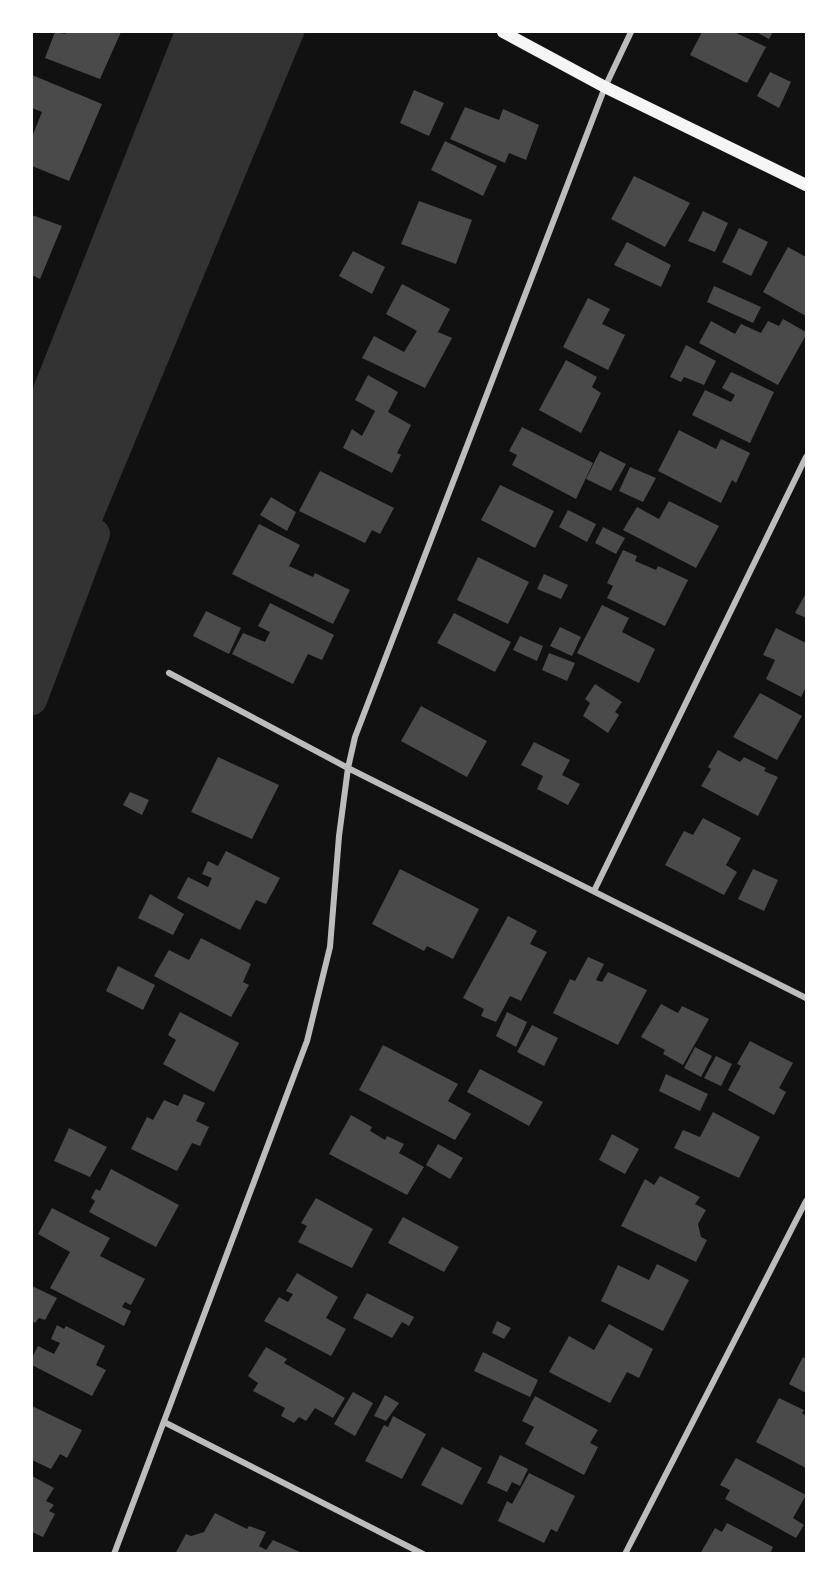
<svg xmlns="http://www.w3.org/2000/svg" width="838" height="1585" font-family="Lato,sans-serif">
<rect width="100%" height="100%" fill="#111"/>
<!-- water -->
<path fill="#333" d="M174,32H305L32,690V390Z"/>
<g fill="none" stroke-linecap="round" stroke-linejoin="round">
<!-- canal -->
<path stroke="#333" stroke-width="30" d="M32,700L95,534"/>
</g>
<!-- building -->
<path fill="#4a4a4a" d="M55,32L65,34L66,32H121L100,79L45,58Z
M702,32H734L766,47L747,83L690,55Z
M756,32H773L769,39Z
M770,72L791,82L779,108L757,96Z
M32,75L102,104L69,181L32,166V137L42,112L32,108Z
M414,90L444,103L429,136L400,123Z
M465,107L499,120L503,109L539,125L526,160L509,153L505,163L450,139Z
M445,141L497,166L483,196L431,170Z
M634,176L690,203L665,247L611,219Z
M419,201L472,220L456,264L401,244Z
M703,211L728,223L715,252L688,241Z
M32,215L62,226L40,279L32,275Z
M739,228L768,242L751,276L722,262Z
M627,242L671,265L661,287L614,265Z
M788,247L806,257V316L763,292Z
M353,251L385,267L372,294L339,276Z
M402,284L450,309L438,332L452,338L425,388L362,358L374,336L404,352L417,331L386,314Z
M714,286L761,307L753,323L707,302Z
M588,298L610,309L602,324L625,335L608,370L563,347Z
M783,319L806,332V335L778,385L699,343L711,321L735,334L741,324L761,333L768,321L779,326Z
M686,345L716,361L704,385L684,377L681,382L670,377Z
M566,360L597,377L592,387L601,393L581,433L539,410Z
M731,372L774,392L750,443L692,415L705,390L731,402L735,395L722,388Z
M368,375L398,392L388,412L411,425L397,453L401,455L392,473L343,448L352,429L362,436L375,411L355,400Z
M522,427L593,463L576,499L512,465L517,455L509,451Z
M679,430L716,449L721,439L750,453L736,483L732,480L721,503L658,471Z
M600,451L626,464L611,491L586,479Z
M630,467L656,478L643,502L619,491Z
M320,471L394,508L380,534L372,530L365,543L299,511Z
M500,485L554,511L535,548L481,520Z
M271,497L296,512L287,531L260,515Z
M669,501L719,526L696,568L623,530L637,507L659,519Z
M568,510L596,524L587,542L559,527Z
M259,524L300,545L289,566L313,577L315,573L350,590L333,624L232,574Z
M603,527L625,538L616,554L595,543Z
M623,550L637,556L635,561L656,570L658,566L688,580L665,626L607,598L613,586L607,583Z
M478,557L529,582L508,624L457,600Z
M544,574L568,585L561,599L537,589Z
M806,593V618L795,613Z
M270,603L334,635L322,660L308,654L293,684L232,654L243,633L265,642L270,632L258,626Z
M602,605L629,618L622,632L655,649L639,683L577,653Z
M206,611L241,628L229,654L193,636Z
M454,613L511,642L495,672L437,643Z
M560,627L581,637L572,656L550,646Z
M776,628L806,643V687L801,697L766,679L775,660L763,655Z
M520,636L543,646L537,661L513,650Z
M549,653L575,663L567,681L542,670Z
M595,684L622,702L615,712L619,715L608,733L583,716L590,703L585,699Z
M760,693L802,716L777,760L733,737Z
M421,706L487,741L467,777L401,741Z
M534,742L570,760L562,775L580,784L568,805L537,789L543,776L521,765Z
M718,750L740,762L744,757L766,768L764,771L778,777L758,816L701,786L711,769L708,767Z
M218,757L279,785L252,839L191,812Z
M130,792L149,800L142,815L123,805Z
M703,818L741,838L726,865L737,872L724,895L665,865L684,831L693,835Z
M226,851L280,878L266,904L256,900L240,930L177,898L188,877L208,887L212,878L202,874L208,861L218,866Z
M400,869L479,909L453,959L427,946L424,951L372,924Z
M753,869L778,880L764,911L738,899Z
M150,894L184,914L173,935L138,918Z
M508,916L537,931L530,944L547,952L521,1001L510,996L496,1022L481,1016L484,1009L463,998Z
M201,938L251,964L243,982L249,985L231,1017L154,976L169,950L189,960Z
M588,957L604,964L596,980L602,982L608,972L647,990L618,1045L553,1013L570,979L575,981Z
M118,966L155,985L143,1010L106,991Z
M661,1004L678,1013L682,1006L709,1019L683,1065L663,1054L665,1050L641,1037Z
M180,1012L239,1043L214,1092L163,1064L176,1040L168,1035Z
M507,1012L527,1022L516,1047L496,1036Z
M532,1025L558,1038L544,1066L517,1052Z
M750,1041L793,1063L779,1088L786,1092L774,1115L728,1090L741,1066L737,1064Z
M383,1045L458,1084L448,1101L471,1114L455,1140L359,1090Z
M695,1047L712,1056L701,1077L684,1068Z
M716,1056L732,1064L721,1086L704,1078Z
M480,1069L543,1102L529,1126L467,1092Z
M666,1074L708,1094L700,1111L659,1091Z
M184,1094L205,1103L196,1121L209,1127L200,1146L192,1143L177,1171L131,1149L147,1117L153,1120L164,1100L178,1106Z
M713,1112L760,1137L739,1178L674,1148L683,1130L700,1137Z
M351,1115L372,1127L370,1131L385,1140L387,1136L404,1144L399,1153L424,1167L407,1195L329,1154Z
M69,1128L107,1147L90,1177L54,1161Z
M612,1134L639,1149L625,1174L599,1160Z
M438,1144L463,1158L450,1179L426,1165Z
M111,1169L179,1205L156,1247L89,1212L95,1201L91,1198L96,1189L100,1191Z
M660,1176L700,1197L695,1204L706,1210L698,1224L701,1237L707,1240L696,1262L621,1226L645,1179L654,1185Z
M316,1198L373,1229L352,1268L298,1242L307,1226L301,1223Z
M52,1208L110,1238L100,1256L145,1279L131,1305L125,1302L122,1307L131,1311L124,1326L50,1288L70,1252L38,1234Z
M403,1217L459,1247L444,1272L388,1243Z
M657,1264L689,1280L663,1331L601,1301L618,1265L649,1280Z
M297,1273L338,1297L326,1318L346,1329L331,1356L264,1321L279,1297L288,1302L293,1294L286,1291Z
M32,1286L57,1298L45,1320L39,1318L35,1323L32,1321Z
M367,1293L414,1317L409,1326L402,1322L392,1338L353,1318Z
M497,1321L511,1328L504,1339L492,1333Z
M609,1324L653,1349L639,1378L627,1372L610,1403L549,1372L569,1336L594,1350Z
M57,1325L64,1329L66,1326L105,1346L96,1365L106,1370L92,1396L32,1365V1358L38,1346L54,1354L60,1343L51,1339Z
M266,1347L287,1359L284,1363L345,1398L333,1418L315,1408L306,1421L299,1417L294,1423L281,1416L285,1408L253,1391L258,1383L248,1376Z
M483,1352L538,1380L530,1397L474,1371Z
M803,1357L806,1359V1393L789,1384Z
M353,1392L373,1403L355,1436L334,1424Z
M385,1395L399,1403L386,1421L374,1416Z
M535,1396L598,1430L590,1443L598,1447L584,1475L525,1444L534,1427L522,1421Z
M779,1398L804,1410L802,1413L806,1416V1468L756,1442Z
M32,1406L82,1430L67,1458L60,1454L51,1469L32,1460Z
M393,1416L426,1434L402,1479L365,1461L384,1425L388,1427Z
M442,1447L482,1468L462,1505L421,1485Z
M500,1455L528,1469L520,1486L512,1482L507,1492L487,1483Z
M736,1458L806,1495L793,1518L804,1525L796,1538L725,1499L730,1490L720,1485Z
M529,1473L575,1496L557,1532L551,1529L544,1543L498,1521L507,1501L512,1504Z
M32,1476L54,1488L46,1501L54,1505L49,1511L55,1514L43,1537L32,1532Z
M215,1513L247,1529L249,1526L266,1532L259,1546L266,1550L273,1540L300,1552L299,1554H175L186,1534L191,1536L204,1532Z
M727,1523L773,1547L770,1554H700L715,1528L722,1532Z"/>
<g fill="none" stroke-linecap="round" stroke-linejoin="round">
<!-- minor -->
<path stroke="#bcbcbc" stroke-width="6" d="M169,673L348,768L806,998
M594,891L806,457
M164,1422L423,1554
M114,1554L307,1041L330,947L339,836L348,768L355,737L605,87L631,32
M625,1554L806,1201"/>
<!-- secondary -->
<path stroke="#f5f5f5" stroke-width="12" d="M503,32L605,87L806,185"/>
</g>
<!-- border -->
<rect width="838" height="1585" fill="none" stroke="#ffffff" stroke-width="66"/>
</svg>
